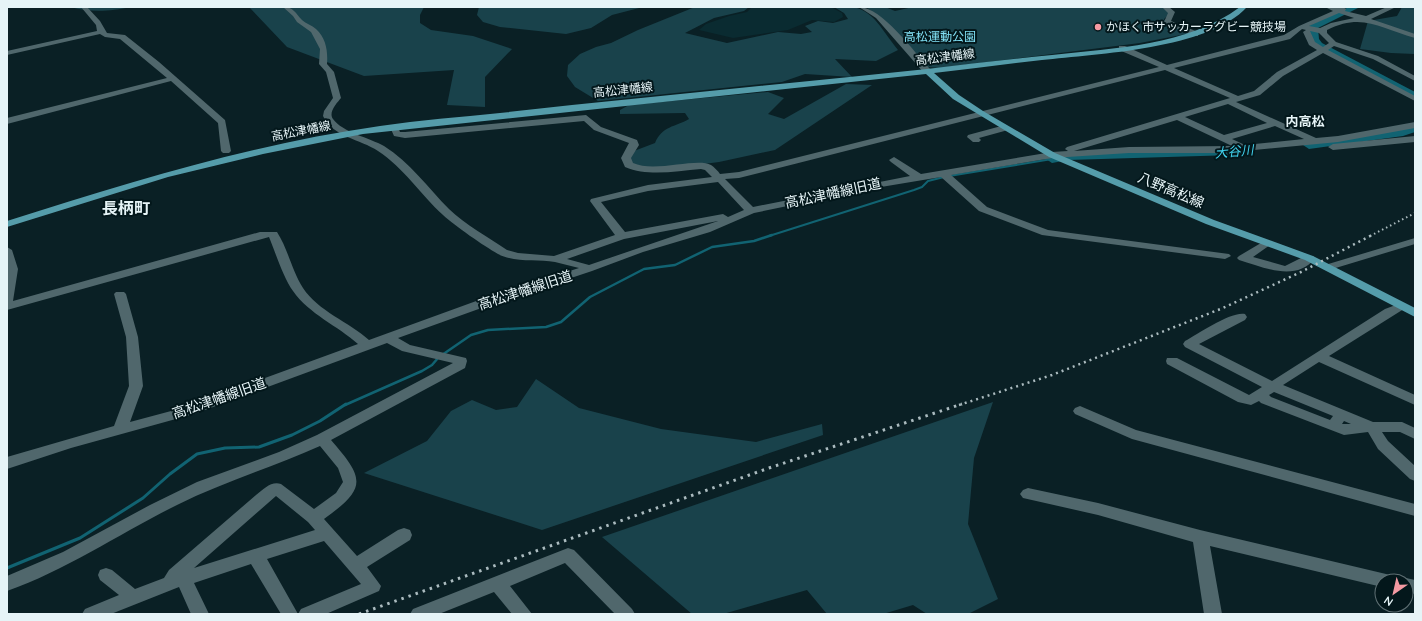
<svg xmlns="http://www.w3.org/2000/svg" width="1422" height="621" font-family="Quicksand,'Noto Sans JP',sans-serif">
<rect width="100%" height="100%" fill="#0a2025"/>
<!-- built -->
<path fill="#0a2b31" d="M752,7H831L842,13L843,17L834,22L812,20L788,30L733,38L699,30L706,24L729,16L747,12Z"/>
<!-- green -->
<path fill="#19424b" d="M70,7H132C109,11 94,13 70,7Z
M249,7H424L420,15V23L431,30L473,36L512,49L485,77V107L447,105L454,70L364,76L287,47Z
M479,7H643L612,15L591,28L566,34L500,27L483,22L477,15Z
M695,7H749L744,11L714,18L685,33L727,43L778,32L801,34L812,32L805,26L818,21L833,23L848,19L844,13L834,7C871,2 877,24 898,50L876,61L835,59L852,77L805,74L782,82L598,101L575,87L567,76L568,65L580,54L596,47L611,43L638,30Z
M866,7H885L895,11L913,7H1164L1171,13L1164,19L1166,23L1191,33L1140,43L940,68L927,67L881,18Z
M1402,7H1415V54L1391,53L1360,49L1368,21L1397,16Z
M846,84L872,85L775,150L719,162L696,165L651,169L630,163V157L634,151L655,143C662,126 675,127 689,119L685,113L620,114V110L629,105L768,92L784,98L768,114L784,119Z
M536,379L579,408L661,429L756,442L822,424L823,435L542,530L364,473L427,441L451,411L472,400L496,410L517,407Z
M993,402L974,458L968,524L998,599L968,614H927L913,605L883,614H827L807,590L723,614H692L602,537Z"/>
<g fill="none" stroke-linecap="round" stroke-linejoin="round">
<!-- stream-far2 -->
<path stroke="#116372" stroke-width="2" d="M949,176L1052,159
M769,236L914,190L922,187L928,181L944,177"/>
<!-- stream-far1 -->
<path stroke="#116372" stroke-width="2.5" d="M442,355L471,335L488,330L546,327L561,322L590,297L644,269L675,265L712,247L754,241L772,235
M345,405L422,371L432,365L438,358"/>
<!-- stream -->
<path stroke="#116372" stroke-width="3" d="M7,568L80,538L143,498L170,474L197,454L225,448L259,447L292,435L320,421L346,404"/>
<!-- river -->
<path fill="#116372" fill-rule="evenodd" d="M1349,7H1360L1318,28L1319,39L1322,43L1415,92V99L1316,47L1309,39L1308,27L1310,25Z
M1415,124V132L1403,136L1309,149L1303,145L1309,141L1401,129Z
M1230,148L1234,149L1236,152L1234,155L1068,160L1052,163L1046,159L1048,156L1068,152Z"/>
<!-- minor -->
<path fill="#50676c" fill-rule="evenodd" d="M81,7H87L100,21L107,33L125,35L159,62L225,120L231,151L229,153H223L221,151L218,123L171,81L7,124V118L167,78L120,39L105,37L100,34L7,55V51L97,31L96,25Z
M283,7C294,7 295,13 302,20C306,24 312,25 316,29C326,38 328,51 327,64L334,72L341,98C337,103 328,112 333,119C342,132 370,138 384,146C410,162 428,188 449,209C464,224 490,238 507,250L518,253L554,256L615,235L590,201L591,199L648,185L712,177L705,170L701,169C676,171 649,177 625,167L621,158L629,143L594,130L584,121L405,138L394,136L390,127L391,125H397L400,132H405L586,115L601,127L637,140L639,145L631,158L633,163C655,173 697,157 711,165C714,167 718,171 720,174L739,172L1159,67L1119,50V46H1125L1167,65L1284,35L1299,26L1333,11L1325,7H1343L1346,9L1345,11L1366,16L1387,7H1396L1371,19L1415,34V38C1381,29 1363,12 1327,30V33L1336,42L1378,56L1415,76V81L1373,59L1334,46L1328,50L1415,96V101L1323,53L1283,76L1260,95L1236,102L1316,138L1338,136L1415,122V128L1338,142L1244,151L1219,153H1129L1052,158L951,175L987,207L1048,230L1229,254L1231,256L1225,259L1042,235L979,211L941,177L875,188L754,213L710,232L643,252L592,271L487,306L398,338L410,345L466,358L467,361L465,368L331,440C365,479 367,488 324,519L357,556L398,530L404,528L410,530L412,535L410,540L367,567L381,586L379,591L326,614H281L251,564L194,583L209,614H191L179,587L111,614H82L85,609L119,595L100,580L98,575L100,570L106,568L112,570L135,589L164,578L169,570L256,495C264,489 271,481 281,484L314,509L336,493L343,482L338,468L320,446C273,467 223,482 177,505C120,533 67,570 7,591V576L63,552L150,505L197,482L279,452L317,435L453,363L402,351L387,343L194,414L71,448L7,469V457L114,426L129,386L126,337L114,294L116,292H124L126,294L138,337L143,386L130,422L186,407L358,344C338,326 309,314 293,291C283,277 276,254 269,237L7,310V247L12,250L18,269L13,301L260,232H277C288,249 292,271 303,288C318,311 349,322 369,340L479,300L579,268C571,266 563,264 555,262C537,259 515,263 498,254C484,246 455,226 443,215C420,194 404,168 378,151C360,139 333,137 323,116L324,111L333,98L326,72L319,64L320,49L311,32L297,22L293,16ZM1339,13L1354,18L1331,23L1320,28L1309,26ZM1302,29L1306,30L1303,32L1309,45L1317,50L1277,72L1254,91L1238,96L1174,68L1290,39ZM1310,31L1319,33L1329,43L1323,47L1315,42ZM1165,70L1230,98L1067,147L1065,149L1068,151L1052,152L921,174L894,157L889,160L891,162L910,176L753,207L725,179L739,178ZM1228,104L1267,123L1224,135L1185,117ZM1177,120L1232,146L1129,147L1074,151ZM1275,126L1304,139L1245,145L1232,139ZM718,182L744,210L728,217L723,214L625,232L601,202L648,191ZM718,221L589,265L567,259L624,239ZM276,496L308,522L315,530L194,568ZM324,541L361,584L301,609L298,614L267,559Z
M859,7C882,7 914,52 930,69V73H924L876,18Z
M1162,7H1169L1175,12L1171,21L1198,32V36H1192L1165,23L1164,22L1168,13Z
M1005,125L1009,128L1008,130L979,138L981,140L979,142H973L967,137L968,135Z
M1415,136V142L1333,150L1328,147L1333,144Z
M1415,238V244L1329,270L1323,267L1325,265Z
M1266,240L1270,241L1271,243L1270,245L1253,257L1285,266L1305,256H1313L1315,258C1296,283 1263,267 1239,260L1237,258L1239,256Z
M1401,303L1405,304L1407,307L1329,356L1415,395V405L1319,362L1283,385L1373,422H1402L1415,428V439L1400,432H1382L1388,441L1415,466V481L1410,479L1378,449L1368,432L1344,435L1261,403L1259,401L1251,405L1238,402L1167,364L1166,361L1167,358H1177L1249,395L1262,387L1185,347L1183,344L1185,341C1198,334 1231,311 1245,314L1247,317L1245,320L1199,344L1272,381L1385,309ZM1274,392L1333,416L1330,420L1271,397L1269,395ZM1344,421L1351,424H1342Z
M1080,406L1136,430L1415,504V516L1132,439L1075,414L1073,411L1075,408Z
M1028,488L1098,503L1200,530L1386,574L1392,576L1394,581H1382V587L1210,546L1222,614H1204L1193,542L1098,515L1023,498L1020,494L1023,490Z
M568,548L574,550L632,609L635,614H615L565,563L510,586L532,614H512L494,592L439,614H410L413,609Z
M1406,578L1415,580V594L1406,592V581H1400Z"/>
<!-- major -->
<path fill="#559caa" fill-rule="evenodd" d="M1240,7H1247C1209,49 1097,54 1042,60C1006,64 970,69 934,73L959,95L983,111L1055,153L1214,220L1313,256L1415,308V317L1305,260L1206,224L1049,157L953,99L926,74L363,134L263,154L168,177L7,227V221C130,182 252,144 380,126C420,120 460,117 500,113C642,97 785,84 927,69C969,64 1011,59 1052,55C1115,48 1187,46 1240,7Z"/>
<!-- rail-far2 -->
<path stroke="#abbbbf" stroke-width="2" stroke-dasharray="1.5 3" stroke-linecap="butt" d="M1370,236L1415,213"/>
<!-- rail-far1 -->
<path stroke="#abbbbf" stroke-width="2.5" stroke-dasharray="2 4" stroke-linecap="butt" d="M959,405L1052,375L1223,308L1301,272L1372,235"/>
<!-- rail -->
<path stroke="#abbbbf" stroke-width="3" stroke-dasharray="2.5 5" stroke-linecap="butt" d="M359,614L769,468L962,404"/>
</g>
<!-- markers -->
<circle fill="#f49aa3" stroke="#03171b" stroke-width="1.5" cx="1098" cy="27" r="4"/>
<g text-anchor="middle" stroke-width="4" stroke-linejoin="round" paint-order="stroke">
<!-- far-poi labels -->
<g font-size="12" fill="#e6f4f7" stroke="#03171b" text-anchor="start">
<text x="1106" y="31">かほく市サッカーラグビー競技場</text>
</g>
<!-- far-park labels -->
<g font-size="12" fill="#81e0f4" stroke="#03171b">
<text x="940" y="41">高松運動公園</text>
</g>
<!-- far-street labels -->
<g font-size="12" fill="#e6f4f7" stroke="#03171b">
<text transform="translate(945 57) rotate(-7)" y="4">高松津幡線</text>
<text transform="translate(623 90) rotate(-6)" y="4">高松津幡線</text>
<text transform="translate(301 131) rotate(-11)" y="4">高松津幡線</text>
</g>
<!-- far-quarter labels -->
<g font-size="13" font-weight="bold" fill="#e6f4f7" stroke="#03171b">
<text x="1305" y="126">内高松</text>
</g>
<!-- far-water labels -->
<g font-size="13" font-style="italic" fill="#41d3ef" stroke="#03171b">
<text transform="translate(1234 151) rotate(-5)" y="5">大谷川</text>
</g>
<!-- street labels -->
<g font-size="14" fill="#e6f4f7" stroke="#03171b">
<text transform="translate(1171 190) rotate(23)" y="5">八野高松線</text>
<text transform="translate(833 193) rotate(-12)" y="5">高松津幡線旧道</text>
<text transform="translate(525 290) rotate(-18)" y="5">高松津幡線旧道</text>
<text transform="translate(219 398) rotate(-19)" y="5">高松津幡線旧道</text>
</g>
<!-- quarter labels -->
<g font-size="16" font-weight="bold" fill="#e6f4f7" stroke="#03171b">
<text x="126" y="214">長柄町</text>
</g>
</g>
<!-- border -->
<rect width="1422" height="621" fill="none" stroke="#e6f4f7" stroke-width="16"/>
<!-- north arrow -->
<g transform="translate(1394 593) rotate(214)"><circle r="19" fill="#03171b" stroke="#5e6f73"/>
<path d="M0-3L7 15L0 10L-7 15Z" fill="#f49aa3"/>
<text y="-6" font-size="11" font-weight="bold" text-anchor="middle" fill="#e6f4f7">N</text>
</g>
</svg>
